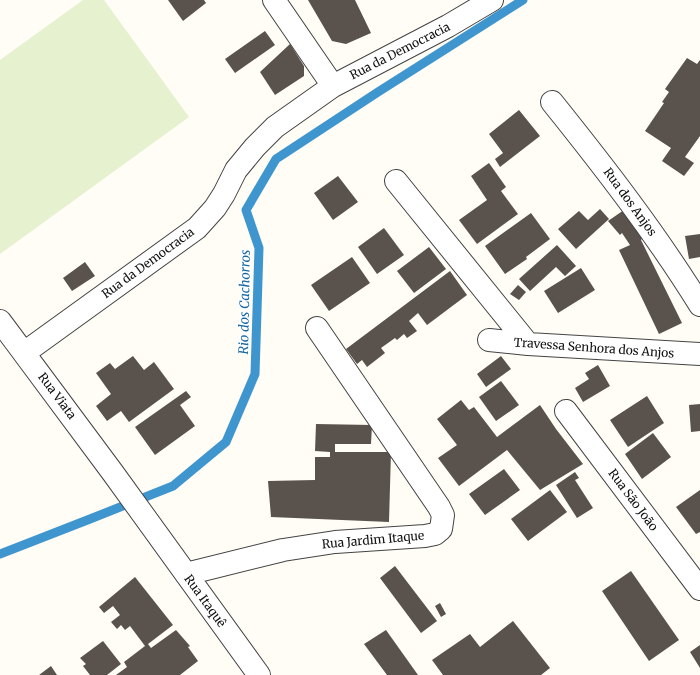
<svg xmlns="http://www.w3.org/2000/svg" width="700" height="675" font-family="Merriweather,serif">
<rect width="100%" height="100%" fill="#fffdf5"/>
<!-- pitch -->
<path fill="#e6f2cf" d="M83,0H104L189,117L0,254V60Z"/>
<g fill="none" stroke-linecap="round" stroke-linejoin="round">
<!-- stream -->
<path stroke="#3f96cf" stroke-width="9" d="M0,554L90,519L173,486L226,442L255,374L259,248L246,210L276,159L378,92L523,0"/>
</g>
<!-- building -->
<path fill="#5a524d" d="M168,0H204L206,3L183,21Z
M308,0H355L371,33L346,44L332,41Z
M265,31L275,45L235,73L225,59Z
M290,44L304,66V76L275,95L260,72Z
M687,58L697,64L700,60V136L685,157L694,163L684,176L662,161L671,148L645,131L664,103L662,102L669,92L665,89Z
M519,110L540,136L500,167L495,159L503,153L489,134Z
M489,163L506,187L501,191L518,214L477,244L459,220L487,200L471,176Z
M338,176L358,202L333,220L314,193Z
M600,209L609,219L576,249L558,229L579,211L588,220Z
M624,210L645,235L641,240L682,323L659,334L619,250L630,245L622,233L620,235L608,221Z
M531,213L550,239L526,257L527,259L505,274L485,246Z
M384,228L404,255L377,274L358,247Z
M700,234V257L689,259L685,236Z
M557,245L576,266L565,276L556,267L530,291L519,279Z
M429,247L446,269L414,293L397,271Z
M352,257L370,283L329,311L311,285Z
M85,262L95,276L72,291L63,278Z
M581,268L595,290L558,313L544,291Z
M450,271L467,295L427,325L418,313L409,321L417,331L407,338L404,334L397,340L395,338L381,348L385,353L367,367L362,360L357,364L346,349Z
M518,285L526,292L519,300L510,294Z
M133,356L144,370L154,362L174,389L129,422L121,411L107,421L96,406L111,394L96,373L110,363L115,369Z
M501,356L511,369L486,387L477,374Z
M598,365L610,386L583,402L575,388L589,379L585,373Z
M501,381L519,405L496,421L479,397Z
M186,391L191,397L180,405L195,426L155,455L135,427Z
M647,396L664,423L628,447L610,420Z
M461,400L469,410L474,407L497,437L540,405L556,429L583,464L540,490L507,450L459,486L438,458L457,445L437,419Z
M700,404V431L691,432L689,405Z
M316,424L372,425L371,444H335V452H391L389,522L271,517L268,481L315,480V457H330V452L315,451Z
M653,433L671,457L642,479L625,454Z
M504,469L520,490L485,515L469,494Z
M575,472L579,478L575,480L593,508L577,518L556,485Z
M550,490L567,512L528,541L511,519Z
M700,490V532L696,534L676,507Z
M395,566L437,621L421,633L380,578Z
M631,571L679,640L649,661L602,591Z
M135,577L173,625L148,644L151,648L176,630L190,646L188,647L198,661L180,675H116L127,667L124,662L145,646L130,626L125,630L121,625L117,629L111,622L120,615L113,606L104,613L99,607Z
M440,603L446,614L441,617L435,606Z
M513,621L550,668L541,675H443L432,660L470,634L480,647Z
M386,630L418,675H387L364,644Z
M103,641L121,664L107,675H90L83,666L86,664L80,658Z
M700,645V668L690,652Z
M51,666L57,675H39Z"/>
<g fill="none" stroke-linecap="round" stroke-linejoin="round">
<!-- minor casing -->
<g stroke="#444" stroke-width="24">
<path id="minor" d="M274,0L333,86
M552,102C605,168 656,234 700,305
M396,181L528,344
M0,321L113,473L259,675
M489,340L528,344L700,354
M24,353L197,228L215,208L224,194L236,170L255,147L275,127L333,86L448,26L492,0
M566,411L700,589
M186,574L283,550L335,542L425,536L435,534L441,529L443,515L439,507L317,328"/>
</g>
<!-- minor -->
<use href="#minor" stroke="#fff" stroke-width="22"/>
</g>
<g text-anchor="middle" stroke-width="4" stroke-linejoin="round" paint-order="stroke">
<!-- street labels -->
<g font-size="12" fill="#111" stroke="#fff">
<text transform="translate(400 51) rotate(-27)" y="4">Rua da Democracia</text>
<text transform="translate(630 202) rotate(54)" y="4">Rua dos Anjos</text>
<text transform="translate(148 263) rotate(-36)" y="4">Rua da Democracia</text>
<text transform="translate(594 348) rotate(4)" y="4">Travessa Senhora dos Anjos</text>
<text transform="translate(57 396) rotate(53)" y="4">Rua Viata</text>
<text transform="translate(633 500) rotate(53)" y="4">Rua São João</text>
<text transform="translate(373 540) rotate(-5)" y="4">Rua Jardim Itaque</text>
<text transform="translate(205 601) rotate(54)" y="4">Rua Itaquê</text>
</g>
<!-- water labels -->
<g font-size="13" font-style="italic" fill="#1768a6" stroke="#fff">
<text transform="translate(244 302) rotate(-89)" y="5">Rio dos Cachorros</text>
</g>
</g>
</svg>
